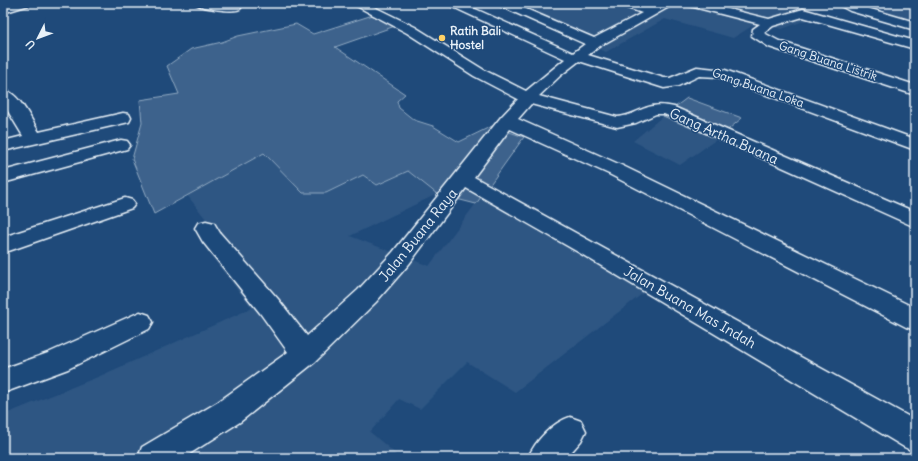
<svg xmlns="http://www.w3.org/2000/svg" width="918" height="461" font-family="Delius,sans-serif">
<rect width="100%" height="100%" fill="#1f4a7a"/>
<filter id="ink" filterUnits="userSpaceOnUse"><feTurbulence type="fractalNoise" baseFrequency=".025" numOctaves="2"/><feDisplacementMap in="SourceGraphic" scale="8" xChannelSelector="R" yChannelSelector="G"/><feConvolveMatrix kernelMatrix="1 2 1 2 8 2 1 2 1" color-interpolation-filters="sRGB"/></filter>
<g filter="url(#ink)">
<!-- built -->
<path fill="#2e5683" d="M491,3H790L793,4L784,8L817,16L782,29L757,23L733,38L665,19L606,52Z
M840,3H915V28L833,6Z
M663,116L717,139L680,165L633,141Z
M264,153L304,193H326L363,175L377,185L408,171L437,194L350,236L429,266L483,194L646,291L515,392L467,362L420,409L399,399L370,432L396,454L392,458H3V415L100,376L252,308L207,251L224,242L187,195Z"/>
<!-- green -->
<path fill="#3c628c" stroke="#92aac2" d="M376,14L398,25L335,47L405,94L397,101L399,108L414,120L433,126L459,142L492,126L524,137L476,204L437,194L408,171L377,185L363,175L326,193H303L264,153L154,214L132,159L142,123L140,100L179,94L167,66L191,49L222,42L238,36L296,24L313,34Z
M687,98L742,118L717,139L663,116Z"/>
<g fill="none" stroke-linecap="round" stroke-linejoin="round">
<!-- minor casing -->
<g stroke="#e8f1f8" stroke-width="3">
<path id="minor" d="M12,3H31L29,5L3,13V5Z
M194,3H224L239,6L241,8C237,14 199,8 194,3Z
M351,3H366L415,27L484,70L526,91L565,59L453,7L451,5L453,3H462L573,53L585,44L498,5L496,3H512L594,38L642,13L619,5L617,3H635L651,8L661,3H676L600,46L588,55L664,78H670L697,67L725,70L915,139V150L718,77L699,76L678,86L664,88L579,61L561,75L539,96L617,117C640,115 646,100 674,107L915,212V227L664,114H656L636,123L617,127L531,104L518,119L623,166L915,308V330L906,327L609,174L510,129L474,177L915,420V452L904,447L578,252L466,188L409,264L376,302L315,362L240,422L183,458H138L142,447L218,402L288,352L260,313L203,242L195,228L198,223L206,221L214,223L220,233L278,299L307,336L358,290L393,252L501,117L518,99L474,76L407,33Z
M684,3H704L769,19L803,9L915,41V49L803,17L773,26L764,33L779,41L915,85V95L769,47L752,36L753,29L760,24L686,5Z
M835,3H850L915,22V30L850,11Z
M3,89C20,94 30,118 39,132L123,113L129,114L131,118L129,122L3,151V141L23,136L3,103Z
M121,140L127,141L130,145L127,149L3,183V171Z
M125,198L132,200L135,204L132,208L3,253V237Z
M140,312L149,315L153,322L149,329L68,369L3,393V369L48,353Z
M570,417L581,421L586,431L581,441L566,458H528C535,441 552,423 570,417Z"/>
</g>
<!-- minor -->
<use href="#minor" fill="#1f4a7a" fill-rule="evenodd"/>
</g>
</g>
<!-- markers -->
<circle fill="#ffd166" stroke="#1f4a7a" stroke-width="1.5" cx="442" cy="38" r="4"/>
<g text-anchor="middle" stroke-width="3" stroke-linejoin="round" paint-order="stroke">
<!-- far-poi labels -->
<g font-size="12" font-weight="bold" fill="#e8f1f8" stroke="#1f4a7a" text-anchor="start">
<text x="450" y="35">Ratih Bali<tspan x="450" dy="14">Hostel</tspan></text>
</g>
<!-- far-street labels -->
<g font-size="12" fill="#e8f1f8" stroke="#1f4a7a">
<text transform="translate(828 61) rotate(18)" y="4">Gang Buana Listrik</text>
<text transform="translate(758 88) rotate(19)" y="4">Gang Buana Loka</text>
</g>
<!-- street labels -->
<g font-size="14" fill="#e8f1f8" stroke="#1f4a7a">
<text transform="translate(724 136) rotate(24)" y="5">Gang Artha Buana</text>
<text transform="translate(418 235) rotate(-51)" y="5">Jalan Buana Raya</text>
<text transform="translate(690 307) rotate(30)" y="5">Jalan Buana Mas Indah</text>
</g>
</g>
<!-- margin -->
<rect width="918" height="461" fill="none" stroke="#1f4a7a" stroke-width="16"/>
<rect x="8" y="8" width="902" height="445" fill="none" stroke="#e8f1f8" stroke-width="1.5" filter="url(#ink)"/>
<!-- north arrow -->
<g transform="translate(38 38) rotate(228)" stroke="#1f4a7a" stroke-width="3" paint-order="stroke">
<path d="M0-3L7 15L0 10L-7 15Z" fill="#e8f1f8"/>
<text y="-6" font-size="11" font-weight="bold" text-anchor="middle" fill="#e8f1f8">U</text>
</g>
</svg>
